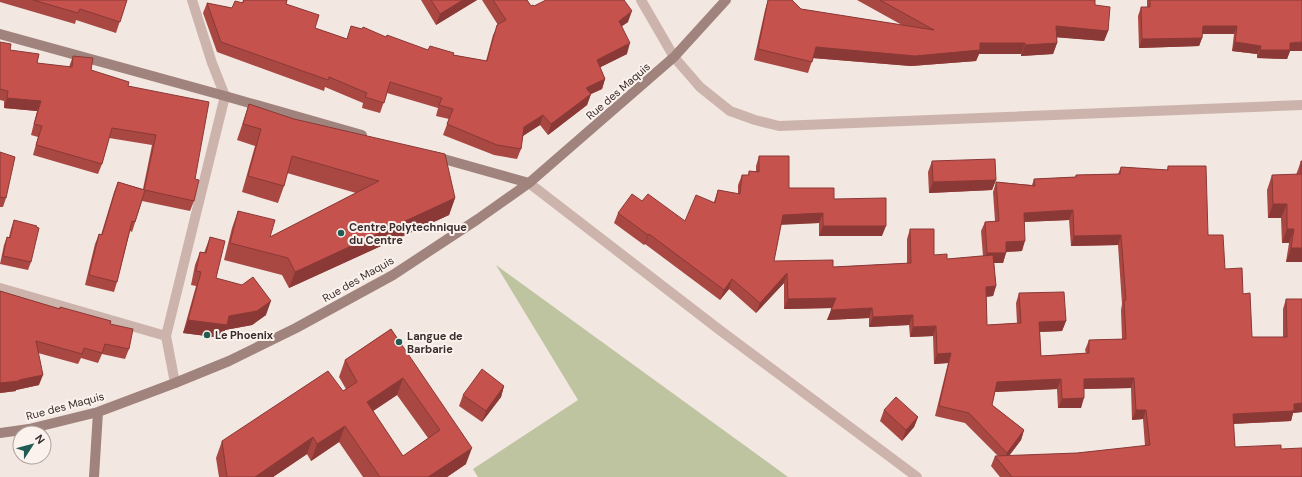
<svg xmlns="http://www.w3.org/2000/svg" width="1302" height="477" font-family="'DM Sans',sans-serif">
<rect width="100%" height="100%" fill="#f3e7e1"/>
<!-- green -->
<path fill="#bec3a0" d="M496,265L788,477H478L473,469L578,400Z"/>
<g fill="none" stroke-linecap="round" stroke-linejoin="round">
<!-- street -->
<path stroke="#ccb4ac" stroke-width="10" d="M641,0L674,57L700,87L730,111L755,120L779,126L1302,105
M529,183L721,331L917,477
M0,288L166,336
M175,383L166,336L225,96L212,63L192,0"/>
<!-- secondary -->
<path stroke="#a0837d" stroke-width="10" d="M0,34L225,96L362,135
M433,156L529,183
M0,433L29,429L98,412L175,383L229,361L296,328L393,275L478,219L529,183L674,57L726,0
M94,477L98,412"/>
</g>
<!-- wall -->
<path fill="#a94742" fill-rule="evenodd" d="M0,0H127L116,33L76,20L75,24L0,2Z
M243,0H287L286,4L315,28L347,39L351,26L428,50L486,61L493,35L498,25L482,0H527L531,6H534L628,22L622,26L627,54L600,67L605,79L602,89L591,94L587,105L548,135L540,125L523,136L521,149L517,159L494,155L443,135L449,119L436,116L438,108L387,93L380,113L362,108L363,103L325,87L324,91L217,52L203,13L207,3L232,8L242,3Z
M421,0H477L436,25Z
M768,0L801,9L902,25L857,0H1095V5L1108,31L1104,41L1057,37V43L1053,54L1021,56V54H979L976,61L911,66L813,58L808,73L754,60L765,10Z
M1147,0H1302L1290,51L1287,59L1257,58V54L1232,51L1234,34H1202V38L1199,46L1139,48L1138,16L1141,7H1147Z
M0,42L10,50L37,63L69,67L73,56L91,70L128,86L195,179L194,201L190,211L142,201L132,232L130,231L117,282L114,292L85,285L95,244L99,234L101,235L114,192L118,182L143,189L152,145L109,138L102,164L98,174L33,155L38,137L31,135L37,111L4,108V101L0,100Z
M249,104L455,198L449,215L289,288L282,275L224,260L232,228L238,211L270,237L356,193L287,173L284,186L278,203L242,192L255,146L237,140Z
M0,152L6,198L3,207H0Z
M759,156L789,188L834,199L882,236H819V223L781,224L774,261L833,267L907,263V239L910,229L934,255L947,259L983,256L981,231L985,222L995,221L993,192L996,182L1032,185L1034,179L1075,177L1076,175L1118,174L1121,167L1167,170L1168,166L1208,235L1225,269L1243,294L1252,337H1283V309L1286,299H1302V412L1293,413L1291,421L1233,424L1235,447L1281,449L1302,477H1000L991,466L995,456H998L965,423L935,416L948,363L934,364L933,336L910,337L909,325L869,327V318L827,320L832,308L784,309V283L756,313L729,289L720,300L645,244L644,245L614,223L618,213L642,201L685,221L714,202L718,190L738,194V185L742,175H748L749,171H756V166ZM1069,220L1071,246L1118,245L1122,304L1121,310L1122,339L1089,340L1085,350L1086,353L1041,356L1040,332L1062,331L1066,321L1019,293L1016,303L1017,323L987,325L986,297L993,296L996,286L994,263H1003L1006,252L1022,251L1024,222ZM1131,388L1132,420L1143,419L1145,446L1077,453L1009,456L1021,440L1024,430L992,405L995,392L1057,389L1058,408H1081L1084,389Z
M932,161L996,180L992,190L929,193L928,172Z
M1301,161L1302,262H1286L1289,243H1282L1281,218H1268L1267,190L1272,175H1296Z
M14,220L31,262L28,270L0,264L4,245L7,237H9L11,229Z
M210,237L216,278L266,315L252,325L225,330L222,338L183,333L196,286L191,285L195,265L200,252L204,253Z
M0,291L110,324L129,349L125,359L102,354L98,363L81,358L78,364L38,353L39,385L16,390V391L0,393Z
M391,329L466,464L447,477H363L339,442L311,461L307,454L273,477H219L216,458L222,441L343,391L346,389L339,377L345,360ZM397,395L428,438L403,456L373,411Z
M504,386L501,397L482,422L459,406L463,395Z
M884,410L918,417L914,427L902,441L880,421Z"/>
<!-- shaded-wall -->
<path fill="#8a3936" d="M463,0H477L436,25L440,14Z
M632,11L628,22L615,31L619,21Z
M1056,26L1108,31L1104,41L1052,37Z
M1203,26H1237L1234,34H1200Z
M1202,38L1199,46L1139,48L1142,39Z
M1235,42L1261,46L1257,54L1232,51Z
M1302,42V51H1290L1287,59L1257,58L1260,50L1290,43Z
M630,43L627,54L593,71L597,60Z
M980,43H1025L1021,54H979L976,61L911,66L812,58L816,47Z
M1057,43L1053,54L1021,56L1025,45Z
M605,79L602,89L591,94L587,105L548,135L551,124L586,88Z
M7,98L41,101L37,111L4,108Z
M543,115L540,125L521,137L524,127Z
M996,180L992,190L929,193L933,182Z
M455,198L449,215L289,288L295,272Z
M1273,204H1287L1281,218H1268Z
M1073,210L1069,220L1020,222L1024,213Z
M823,213L819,223L779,225L783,215Z
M823,226H886L882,236H819Z
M1287,229H1294L1289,243H1282Z
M649,234L645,244L644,245L648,235Z
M1121,235L1118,245L1071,246L1074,236Z
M1025,241L1022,251L1002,252L1006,242Z
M1291,248H1302V262H1286Z
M987,253H1006L1003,263H983Z
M787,273L784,283L756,313L760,303Z
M732,279L729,289L720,300L724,290Z
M996,286L993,296L982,297L986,287Z
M836,298L833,308L784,309L788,299Z
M271,301L266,315L252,325L225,330L222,338L183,333L188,320L229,316Z
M872,308L869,318L827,320L831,310Z
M913,315L909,325L869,327L873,317Z
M1066,321L1062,331L1036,332L1039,322Z
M936,326L933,336L910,337L913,327Z
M951,353L948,363L934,364L937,354Z
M43,375L39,385L16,390V391L0,393V383Z
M403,378L397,395L361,419L367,402Z
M1134,378L1131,388L1080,389L1084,379Z
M1061,379L1057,389L994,392L997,382Z
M504,386L501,397L482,422L486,411Z
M1084,398L1081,408H1058L1062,399Z
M1302,403V412L1293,413L1291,421L1229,424L1233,414Z
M1136,410H1146L1143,419L1132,420Z
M918,417L914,427L902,441L906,430Z
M345,426L339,442L311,461L317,444Z
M1024,430L1021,440L1004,462L1007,453Z
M313,437L307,454L273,477H255Z
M472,448L466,464L447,477H428Z"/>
<!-- building -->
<path fill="#c5524d" stroke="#8a3936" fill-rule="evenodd" d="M33,0H127L120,22L80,9L78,13Z
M244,0H287L286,4L319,15L315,28L347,39L351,26L362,29L363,27L386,37L387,35L428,50L430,46L454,53L453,55L487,61L497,25L506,20L493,0H527L531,6L533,5L534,6L546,0H624L632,11L619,21L630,43L597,60L605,79L586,88L591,94L551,124L543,115L524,127L521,149L497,145L447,124L453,109L439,105L442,98L390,82L384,103L365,97L367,93L329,77L328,80L221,42L207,3L232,8L235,1L243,3Z
M431,0H463L440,14Z
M768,0H792L801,9L934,30L880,0H1095V5L1110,7L1108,31L1056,26L1057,43L1025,45V43H980V50L915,56L816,47L812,62L758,49Z
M1150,0H1302V42L1290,43V50H1260L1261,46L1235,42L1237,26H1203L1202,38L1142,39L1141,7H1150Z
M0,42L11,44L10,50L39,54L37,63L72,67L73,56L93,58L91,70L129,82L128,86L209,102L195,179L199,180L194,201L145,190L135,222L132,221L117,282L89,275L99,234L102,235L118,182L144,190L156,135L112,128L102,164L36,145L42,126L34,124L41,101L7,98L8,91L0,89Z
M249,104L294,119L445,154L455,198L295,272L288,258L230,243L238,211L275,220L270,237L379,181L292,156L284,186L248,176L261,129L243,124Z
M0,152L15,157L6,198L0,197Z
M759,156H789V188H834V199L886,198V226H823V213L783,215L774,261L833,260V267L911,263L910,229H934V255L947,254V259L993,255L996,286L986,287L987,325L1021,323L1019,293L1064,292L1066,321L1039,322L1041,356L1089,353V340L1126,339L1124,300H1126L1121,235L1074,236L1073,210L1024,213L1025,241L1006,242V253H987L985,222L999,221L996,182L1035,186L1034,179L1076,177V175L1120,174L1121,167L1168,170V166H1206L1208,235H1223L1225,269L1242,268L1243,294L1250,293L1252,337H1287L1286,299H1302V403L1294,404V411L1233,414L1235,447L1281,445V449L1302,448V477H1012L995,456L1077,453L1150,445L1146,410H1136L1134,378L1084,379V398L1062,399L1061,379L997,382L992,405L1024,430L1007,453L969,413L939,406L951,353L937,354L936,326L913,327V315L873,317L872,308L831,310L836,298L788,299L787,273L760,303L732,279L724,290L649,234L648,235L618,213L632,194L642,201L648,194L685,221L696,195L715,203L718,190L740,194L742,175H749V171L759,172Z
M995,159L996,180L933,182L932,161Z
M1301,161H1302V248H1291L1294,229H1287V204H1273L1272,175L1301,174Z
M14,220L37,226L36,227L39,228L31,262L3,256L7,237L10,238Z
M210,237L225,241L216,278L242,285L253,277L271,301L257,311L229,316L227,325L188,320L201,272L196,271L200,252L206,253Z
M0,291L60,309V307L111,321L110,324L133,329L129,349L105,344L102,353L84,348L82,354L36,341L43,375L19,380V381L0,383Z
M391,329L472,448L428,477H380L345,426L317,444L313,437L255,477H227L222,441L328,371L343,391L357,382L345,360ZM403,378L440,430L403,456L367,402Z
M482,369L504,386L486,411L463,395Z
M896,397L918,417L906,430L884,410Z"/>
<!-- markers -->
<g fill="#205c54" stroke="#fbf2ed" stroke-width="1.5">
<circle cx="341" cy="233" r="4"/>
<circle cx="207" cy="335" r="4"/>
<circle cx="399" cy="342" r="4"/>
</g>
<g text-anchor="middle" stroke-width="4" stroke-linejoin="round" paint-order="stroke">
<!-- street labels -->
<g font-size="11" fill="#3a2d2b" stroke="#fbf2ed">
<text transform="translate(618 91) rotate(-41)" y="4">Rue des Maquis</text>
<text transform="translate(358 279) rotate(-30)" y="4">Rue des Maquis</text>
<text transform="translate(65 406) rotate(-15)" y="4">Rue des Maquis</text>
</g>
<!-- poi labels -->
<g font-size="11" font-weight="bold" fill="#3a2d2b" stroke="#fbf2ed" text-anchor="start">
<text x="349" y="231">Centre Polytechnique<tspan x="349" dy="13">du Centre</tspan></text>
<text x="215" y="339">Le Phoenix</text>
<text x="407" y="340">Langue de<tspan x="407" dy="13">Barbarie</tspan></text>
</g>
</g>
<!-- north arrow -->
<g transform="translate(32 445) rotate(54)"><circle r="19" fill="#fbf2ed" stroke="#aea39f"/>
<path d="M0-3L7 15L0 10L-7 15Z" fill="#205c54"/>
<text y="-6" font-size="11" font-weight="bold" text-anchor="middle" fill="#3a2d2b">N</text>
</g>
</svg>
